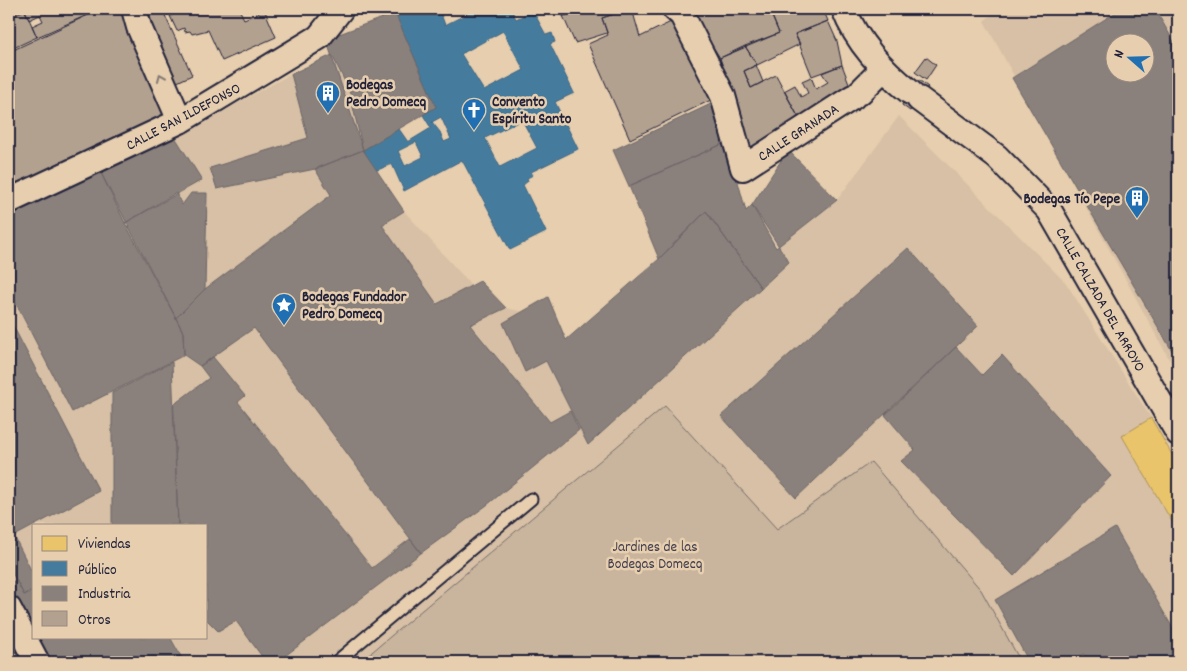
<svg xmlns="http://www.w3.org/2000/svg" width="1187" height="671" font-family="Dekko,sans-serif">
<rect width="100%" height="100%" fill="#e6ceae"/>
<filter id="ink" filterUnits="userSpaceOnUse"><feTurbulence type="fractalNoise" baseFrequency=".02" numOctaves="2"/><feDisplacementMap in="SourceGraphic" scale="10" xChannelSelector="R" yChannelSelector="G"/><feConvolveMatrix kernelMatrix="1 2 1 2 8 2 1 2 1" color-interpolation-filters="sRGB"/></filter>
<g filter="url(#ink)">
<!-- built -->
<path fill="#d7c0a5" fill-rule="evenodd" d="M999,9H1178V375L984,21ZM1114,42H1144V72H1114Z
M395,13L436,107L363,150L404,211L472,286L480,281L506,308L523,312L548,297L566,340L659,259L629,186L727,142L746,211L776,247L837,200L899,116L1066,283L1151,418L1178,465V662H44L9,596V213L175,137L291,74L332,56L326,39ZM34,525H206V637H34Z"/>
<!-- green -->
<path fill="#c9b59d" stroke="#766c6c" d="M665,406L777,529L871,462L981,590L1021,662H360Z"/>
<!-- homes -->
<path fill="#e9c46a" stroke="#ad935c" d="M1151,418L1178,465V532L1122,436Z"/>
<!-- public -->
<path fill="#457b9d" stroke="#3a6080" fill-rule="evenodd" d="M393,9H439L445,25L471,12L469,9H511L516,19L533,11L546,35L552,33L555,42L550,44L574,93L555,102L578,149L531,172L533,175L527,178L528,181L523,185L546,232L510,250L462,160L404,191L392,164L375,171L363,150L399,129L408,142L431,128L423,115L436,107ZM503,31L524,70L484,91L461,54ZM441,117L451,139L444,142L440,132L432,122ZM522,120L537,148L500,167L485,138ZM416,142L423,157L405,166L398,151Z"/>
<!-- industry -->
<path fill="#8a817c" stroke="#6b6468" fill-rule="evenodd" d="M1121,9H1155L1178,49V361L1012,78ZM1114,42H1144V72H1114Z
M395,13L436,107L363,150L326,39Z
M332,55L349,90L363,150L315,169L217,189L210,168L308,138L291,74Z
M715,102L727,142L629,186L613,150Z
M175,137L202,180L125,223L100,171Z
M727,142L746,211L752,205L789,262L761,288L706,211L659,259L629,186Z
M363,150L404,211L382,225L437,304L480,281L506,308L470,325L550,422L570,411L579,430L487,505L421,553L254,328L200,366L184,355L183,332L176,318L205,289L331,195L315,169Z
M788,150L837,200L776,248L752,205Z
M100,171L183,332L184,355L72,412L9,290V213Z
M176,193L182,205L191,193H207L205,289L176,318L125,223Z
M706,211L761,288L588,445L546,361L525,372L503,323L548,297L566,340L659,259Z
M908,248L978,326L796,498L721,416Z
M9,318L99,491L9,539Z
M956,347L982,375L1002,355L1111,476L1014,576L901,461L915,450L885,415Z
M213,357L245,396L238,402L372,568L410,539L421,553L277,662H266L236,621L218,631L206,619V525H178L173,405L209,378L200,366Z
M172,362L178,525H112V393Z
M1115,528L1178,637V662H1088L1084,654L1066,662H1029L995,600Z
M14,536L32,572L34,571V590L24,595L9,567V539Z
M16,580L24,595L34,590V637H170L184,662H45L9,594V584Z"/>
<!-- building -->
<path fill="#b3a190" stroke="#22223b" d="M24,9H101L37,37L32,26L43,21L40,15L29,20Z
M101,9H124L166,117L9,189V52Z
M141,9H170L163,11L192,75L173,84Z
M183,9H239L244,19L259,13L257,9H264L276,37L222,61L208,30L192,34L190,31L185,32L184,28L177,31L170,16Z
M560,9H588L563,16Z
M588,9H629L602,18L607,33L575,43L563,16Z
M629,9H632L640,37L675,20L713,99L630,139L588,44L608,35L602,18Z
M689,9H769L779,33L720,58Z
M769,9H791L794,15L809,9H823L828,21L795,34L800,44L757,65L745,46L779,33Z
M25,10L37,37L9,50V17Z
M828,21L837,41L842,65L812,76L795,34Z
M745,46L757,65L744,71L751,88L776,75L801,122L749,152L720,58Z
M926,57L936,65L926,80L915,72Z
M756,65L763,82L751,88L744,71Z
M842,65L852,91L801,122L784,91L795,85L801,97L808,93L802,81L811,77L816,89L828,82L822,73Z
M919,80L928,87L910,111L902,105L903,102Z
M9,622L30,662H9Z"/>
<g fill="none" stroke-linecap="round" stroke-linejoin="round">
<!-- lane casing -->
<g stroke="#22223b" stroke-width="15">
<path id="lane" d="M336,662L531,499"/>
</g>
<!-- street casing -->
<g stroke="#22223b" stroke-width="28">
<path id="street" d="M134,9L139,27L180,121
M675,9L682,15L723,96L743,168L853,97
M844,9C857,43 882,69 910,92
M860,92L883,69
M919,99L997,157L1049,210L1178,433
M9,201L180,121L319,37L341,9
M9,609L37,662"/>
</g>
<!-- lane -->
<use href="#lane" stroke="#e6ceae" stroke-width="11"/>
<!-- street -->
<use href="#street" stroke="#e6ceae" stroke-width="24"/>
</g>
<!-- one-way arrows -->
<defs><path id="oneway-chevron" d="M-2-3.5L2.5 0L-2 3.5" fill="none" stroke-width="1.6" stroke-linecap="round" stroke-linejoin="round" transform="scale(1.25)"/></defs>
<use stroke="#847874" href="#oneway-chevron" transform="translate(161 77) rotate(-113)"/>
</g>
<!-- icons -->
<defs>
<g id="building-pin" transform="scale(1.25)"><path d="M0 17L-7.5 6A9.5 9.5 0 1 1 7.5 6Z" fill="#1f6fb2" stroke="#e6ceae"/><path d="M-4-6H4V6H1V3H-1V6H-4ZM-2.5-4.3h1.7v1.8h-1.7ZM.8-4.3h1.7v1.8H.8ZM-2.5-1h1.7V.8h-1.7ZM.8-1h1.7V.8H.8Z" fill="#fff"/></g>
<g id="church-pin" transform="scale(1.25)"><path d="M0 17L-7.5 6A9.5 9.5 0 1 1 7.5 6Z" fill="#1f6fb2" stroke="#e6ceae"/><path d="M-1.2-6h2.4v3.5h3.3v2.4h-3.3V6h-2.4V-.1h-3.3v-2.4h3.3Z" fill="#fff"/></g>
<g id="sight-pin" transform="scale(1.25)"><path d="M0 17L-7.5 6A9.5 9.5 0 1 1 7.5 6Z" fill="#1f6fb2" stroke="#e6ceae"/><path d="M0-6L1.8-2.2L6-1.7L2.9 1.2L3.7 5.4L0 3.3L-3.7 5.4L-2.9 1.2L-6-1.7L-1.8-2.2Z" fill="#fff"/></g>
</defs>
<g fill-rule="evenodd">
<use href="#building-pin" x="328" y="93"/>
<use href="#church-pin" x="474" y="110"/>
<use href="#building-pin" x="1137" y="198"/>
<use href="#sight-pin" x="284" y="305"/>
</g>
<g text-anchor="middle" stroke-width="5" stroke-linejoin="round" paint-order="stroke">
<!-- poi labels -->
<g font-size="15" font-weight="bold" fill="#22223b" stroke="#e6ceae" text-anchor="start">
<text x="346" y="89">Bodegas<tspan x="346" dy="17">Pedro Domecq</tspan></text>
<text x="492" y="106">Convento<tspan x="492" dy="17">Espíritu Santo</tspan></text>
<text x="1120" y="203" text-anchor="end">Bodegas Tío Pepe</text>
<text x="302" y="301">Bodegas Fundador<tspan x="302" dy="17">Pedro Domecq</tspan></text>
</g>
<!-- street labels -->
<g font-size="15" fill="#22223b" stroke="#e6ceae">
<text transform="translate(183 116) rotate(-28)" y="5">CALLE SAN ILDEFONSO</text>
<text transform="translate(798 132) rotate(-33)" y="5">CALLE GRANADA</text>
<text transform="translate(1101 299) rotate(60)" y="5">CALLE CALZADA DEL ARROYO</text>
</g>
<!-- park labels -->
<g font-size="15" fill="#433f4f" stroke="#e6ceae">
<text x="655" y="551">Jardines de las<tspan x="655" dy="17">Bodegas Domecq</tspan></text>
</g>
</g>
<!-- margin -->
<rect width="1187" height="671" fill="none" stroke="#e6ceae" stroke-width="30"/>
<rect x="15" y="15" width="1157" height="641" fill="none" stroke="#22223b" stroke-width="2" filter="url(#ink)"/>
<!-- legend -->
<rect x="32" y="524" width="175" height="115" fill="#e6ceae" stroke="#988980"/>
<rect x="42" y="536" width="25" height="15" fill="#e9c46a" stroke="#988980"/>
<text x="78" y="548" font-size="15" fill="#22223b">Viviendas</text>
<rect x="42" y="561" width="25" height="15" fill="#457b9d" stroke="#988980"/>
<text x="78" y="574" font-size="15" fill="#22223b">Público</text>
<rect x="42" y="586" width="25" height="15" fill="#8a817c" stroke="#988980"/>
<text x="78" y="598" font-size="15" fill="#22223b">Industria</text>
<rect x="42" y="611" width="25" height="15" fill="#b3a190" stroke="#988980"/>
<text x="78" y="624" font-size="15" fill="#22223b">Otros</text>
<!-- north arrow -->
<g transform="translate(1130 58) rotate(290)"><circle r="24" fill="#e6ceae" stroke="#988980"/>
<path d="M0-4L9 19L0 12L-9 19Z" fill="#1f6fb2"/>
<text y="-8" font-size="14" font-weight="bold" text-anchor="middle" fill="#22223b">N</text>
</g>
</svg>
